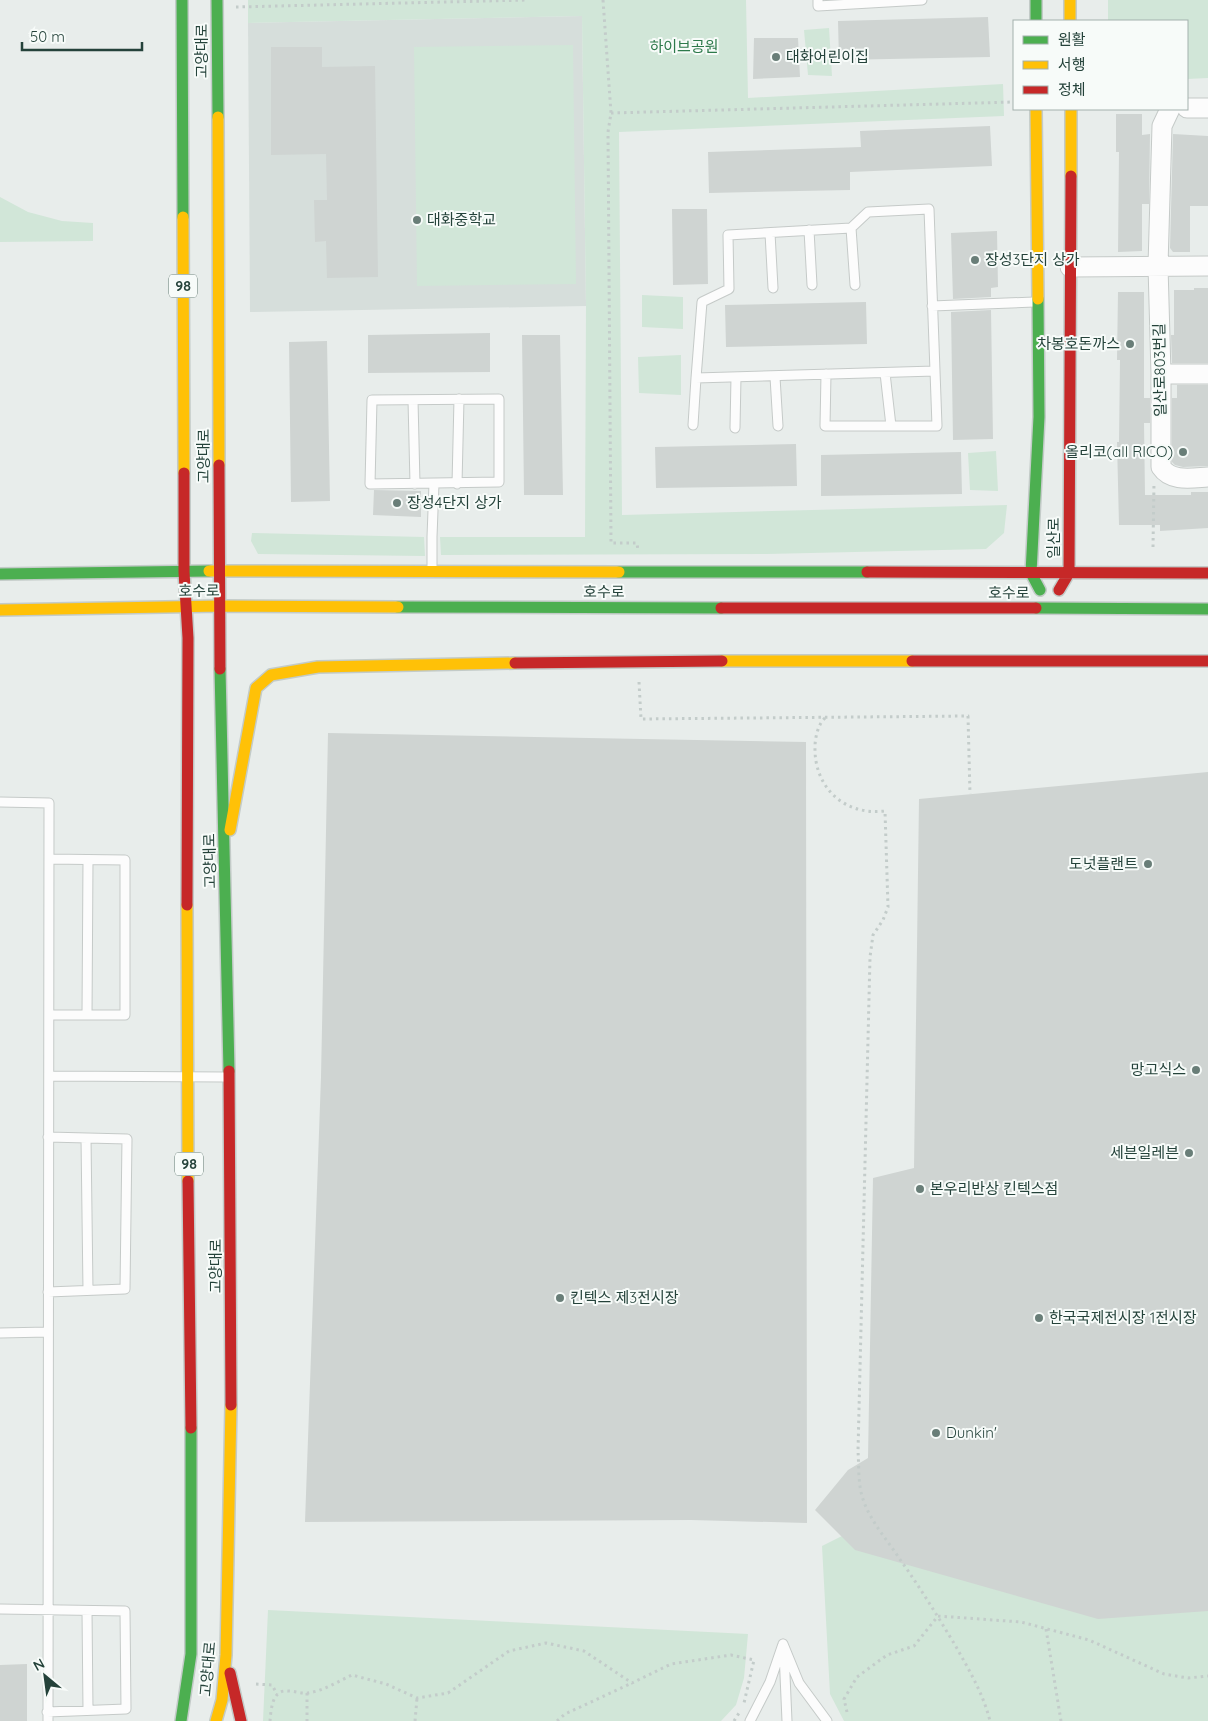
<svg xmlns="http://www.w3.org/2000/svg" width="1208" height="1721" font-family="Quicksand,'Noto Sans KR',sans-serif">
<rect width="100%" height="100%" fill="#e8edeb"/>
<!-- built -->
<path fill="#d6dedb" d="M582,16L586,306L250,312L248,23Z"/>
<!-- green -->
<path fill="#d1e6d8" d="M248,0H746L748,98L1003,84L1004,116L619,132L622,515L1007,505L1004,533L986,549L767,554L441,555L440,537H585L586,306L582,16L248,23Z
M1108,0H1208V78L1187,79V21H1108Z
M829,28L832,76L808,75L804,30Z
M573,45L576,284L417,286L414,47Z
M0,197L28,212L62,221L93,223V241L0,242Z
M642,295L683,297V329L642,327Z
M681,355V395L639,393L638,357Z
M996,451L998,491L970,490L968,453Z
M252,533L424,537L425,556L258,554L251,541Z
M842,1536L1208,1611V1721H844L830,1694L822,1546Z
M268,1610L748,1634L744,1678L736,1705L721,1721H263Z"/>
<!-- building -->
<path fill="#cfd4d2" d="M988,17L990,57L839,60L838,21Z
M754,38H798L800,77L753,79Z
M271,47H322V67L375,66L378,277L327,278L326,241L315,242L314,200H327L326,154L271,155Z
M1116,114H1142V135L1150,134L1149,204H1142V251L1118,252L1119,152H1116Z
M990,126L992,166L850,172V190L709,193L708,152L861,147L860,131Z
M1173,134L1208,136V206H1190V252H1173L1170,248Z
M672,209H707L708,284L673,285Z
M997,231L998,287L991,288V297L953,299L951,233Z
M1194,288H1208V363H1172L1171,335H1174V290H1194Z
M1118,292H1144V398H1150V423H1144L1145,495H1191V492H1208V528L1160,531V525H1119L1117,442H1119L1120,360H1117Z
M866,302L867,344L726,347L725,305Z
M991,310L993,439L953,440L951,312Z
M490,333V372L368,373V335Z
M522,335H560L563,495H524Z
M327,341L330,501L291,502L289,342Z
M1177,385H1208V466L1183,467L1175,465L1172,462V398H1177Z
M796,444L797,486L656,488L655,447Z
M961,452L962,494L821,496V455Z
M374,490L421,491V517L373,515Z
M328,733L806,742L807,1523L691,1520L305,1522L321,1077Z
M1208,772V1611L1098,1619L855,1550L815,1510L848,1470L868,1458L873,1178L914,1168L919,799Z
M27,1664V1721H0V1665Z"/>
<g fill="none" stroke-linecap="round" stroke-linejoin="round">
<!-- lane casing -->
<g stroke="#c5cac8" stroke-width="11">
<path id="lane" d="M818,0V6L922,0
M929,209L935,371L696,378L702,302L729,289L728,235L851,228L868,212Z
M851,228L855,285
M809,230L812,285
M770,233L773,288
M932,306L1034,302
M885,373L891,426
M826,374L825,426H937L935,371
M775,377L778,426
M499,399V482L370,484L372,400Z
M413,400L415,484
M693,425L696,378
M735,428L736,377
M457,484L459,399
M432,569V537L434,484
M0,802L49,803L48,1721
M49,1015H125V860L49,859
M87,1015L88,860
M49,1076L226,1077
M86,1138L88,1290
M48,1292L125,1289L127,1139L48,1137
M0,1333L48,1332
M0,1609L125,1611L126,1709L47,1712
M87,1611L88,1710
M783,1644L799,1683L827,1721
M784,1652L787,1721
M750,1721L770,1682L783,1644"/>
</g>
<!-- street casing -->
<g stroke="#c5cac8" stroke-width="21">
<path id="street" d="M1187,108H1208
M1170,109L1162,126L1158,266L1161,374V467C1171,482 1191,478 1208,477
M1070,267L1208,266
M1161,374H1208"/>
</g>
<!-- fast casing -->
<g stroke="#c3cbc8" stroke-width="14">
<path id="fast" d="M182,0L183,217
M217,0L218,117
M1036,0V21
M1038,299L1039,417L1031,573L1040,590
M619,572H867
M0,574L209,571
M398,607L721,608
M1036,608L1208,609
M220,669L229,1071
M181,1721L191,1654V1428"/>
</g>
<!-- slow casing -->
<g stroke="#c3cbc8" stroke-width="14">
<path id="slow" d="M1070,0V21
M1036,109L1038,299
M218,117L219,465
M1071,176V109
M183,217L184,473
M209,571L619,572
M0,610L220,606L398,607
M722,661H912
M230,830L256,688L271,675L318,667L515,663
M187,905L188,1181
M216,1721L222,1700L226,1655L231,1405"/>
</g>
<!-- jam casing -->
<g stroke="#c3cbc8" stroke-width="14">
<path id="jam" d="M219,465L220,669
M184,473V572L188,638L187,905
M867,572L1208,573
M1059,590L1069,573L1071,176
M721,608H1036
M912,661H1208
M515,663L722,661
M229,1071L231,1405
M188,1181L191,1428
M230,1673L241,1721"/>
</g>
<!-- path -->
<path stroke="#c3ccca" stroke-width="3" stroke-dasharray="2.5 4" stroke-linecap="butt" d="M603,0L611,113L608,132L611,543H637L638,551
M236,7L528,0
M611,113L1014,102
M1153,547L1154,483
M639,682L641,719L968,716L970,794
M825,718C818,724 815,738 815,747C814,787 844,816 885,811L888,907L883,920L873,935L870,957L858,1451C859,1465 858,1482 862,1496C869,1520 886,1538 899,1558C919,1586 937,1615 955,1645C969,1670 983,1693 990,1721
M1046,1629L1061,1721
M256,1684L272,1685L277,1694
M307,1693V1721
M847,1712L844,1699L857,1677L887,1655L914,1646L938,1616L1021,1622L1089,1640L1164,1674L1188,1678L1208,1676
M270,1721C271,1710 272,1689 288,1691C295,1691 302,1694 308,1693C323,1691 339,1681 352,1675L386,1684L417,1698L448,1693L509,1651L546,1643L584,1651L632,1683L671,1664L731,1655L754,1660L744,1703
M415,1721L417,1698
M557,1721L565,1714L632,1683
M734,1721L739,1713"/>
<!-- lane -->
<use href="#lane" stroke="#fcfcfc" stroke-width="9"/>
<!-- street -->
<use href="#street" stroke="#fcfcfc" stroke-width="19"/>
<!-- fast -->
<use href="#fast" stroke="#4caf50" stroke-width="11"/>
<!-- slow -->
<use href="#slow" stroke="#ffc107" stroke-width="11"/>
<!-- jam -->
<use href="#jam" stroke="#c62828" stroke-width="11"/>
</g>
<!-- markers -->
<g fill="#697e78" stroke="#f7fbf9" stroke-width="2">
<circle cx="776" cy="57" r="5"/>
<circle cx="417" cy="220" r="5"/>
<circle cx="975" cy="260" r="5"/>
<circle cx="1130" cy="344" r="5"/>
<circle cx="1183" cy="452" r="5"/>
<circle cx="397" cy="503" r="5"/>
<circle cx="1148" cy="864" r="5"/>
<circle cx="1196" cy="1070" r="5"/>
<circle cx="1189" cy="1153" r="5"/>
<circle cx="920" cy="1189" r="5"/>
<circle cx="560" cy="1298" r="5"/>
<circle cx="1039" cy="1318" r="5"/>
<circle cx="936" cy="1433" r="5"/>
</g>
<g text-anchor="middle" stroke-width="4" stroke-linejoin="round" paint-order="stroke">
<!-- shield labels -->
<g fill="#f7fbf9" stroke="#637a73" stroke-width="1">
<rect x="169" y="274.5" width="28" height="23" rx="4"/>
<rect x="175" y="1152.5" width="28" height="23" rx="4"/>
</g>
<g font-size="14" font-weight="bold" fill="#24423a">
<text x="183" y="291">98</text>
<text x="189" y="1169">98</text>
</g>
<!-- park labels -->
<g font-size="15" fill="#2d7a4b" stroke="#f7fbf9">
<text x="684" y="52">하이브공원</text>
</g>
<!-- street labels -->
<g font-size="15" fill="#24423a" stroke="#f7fbf9">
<text transform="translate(202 51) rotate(-90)" y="5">고양대로</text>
<text transform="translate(1160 370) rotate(-91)" y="5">일산로803번길</text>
<text transform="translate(204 456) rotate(-90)" y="5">고양대로</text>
<text transform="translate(1054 538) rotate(-90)" y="5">일산로</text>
<text transform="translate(199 591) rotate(-1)" y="5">호수로</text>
<text x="604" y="597">호수로</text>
<text x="1009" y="598">호수로</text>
<text transform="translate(210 861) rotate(-91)" y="5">고양대로</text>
<text transform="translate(216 1266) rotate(-90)" y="5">고양대로</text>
<text transform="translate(208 1669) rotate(-85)" y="5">고양대로</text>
</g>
<!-- poi labels -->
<g font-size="15" fill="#24423a" stroke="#f7fbf9" text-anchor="start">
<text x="786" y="62">대화어린이집</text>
<text x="427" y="225">대화중학교</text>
<text x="985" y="265">장성3단지 상가</text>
<text x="1120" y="349" text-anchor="end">차봉호돈까스</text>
<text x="1173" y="457" text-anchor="end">올리코(all RICO)</text>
<text x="407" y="508">장성4단지 상가</text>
<text x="1138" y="869" text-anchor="end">도넛플랜트</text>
<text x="1186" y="1075" text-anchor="end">망고식스</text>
<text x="1179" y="1158" text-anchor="end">세븐일레븐</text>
<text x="930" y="1194">본우리반상 킨텍스점</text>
<text x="570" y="1303">킨텍스 제3전시장</text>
<text x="1049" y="1323">한국국제전시장 1전시장</text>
<text x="946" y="1438">Dunkin'</text>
</g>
</g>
<!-- legend -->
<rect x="1013" y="20" width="175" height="90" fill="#f7fbf9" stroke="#a3b1ad"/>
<rect x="1023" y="36" width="25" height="8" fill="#4caf50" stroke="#a3b1ad"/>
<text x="1058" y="45" font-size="15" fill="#24423a">원활</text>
<rect x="1023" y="61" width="25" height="8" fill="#ffc107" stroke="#a3b1ad"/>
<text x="1058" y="70" font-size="15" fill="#24423a">서행</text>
<rect x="1023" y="86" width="25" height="8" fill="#c62828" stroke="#a3b1ad"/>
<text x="1058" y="95" font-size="15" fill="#24423a">정체</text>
<!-- north arrow -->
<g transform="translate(45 1676) rotate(331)" stroke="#f7fbf9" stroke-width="4" paint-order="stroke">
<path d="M0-4L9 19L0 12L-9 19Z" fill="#24423a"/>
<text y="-8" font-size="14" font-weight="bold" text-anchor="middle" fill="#24423a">N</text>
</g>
<!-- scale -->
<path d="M22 42v8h120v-8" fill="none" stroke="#24423a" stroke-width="2.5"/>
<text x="30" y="42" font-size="15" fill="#24423a" stroke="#f7fbf9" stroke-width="4" paint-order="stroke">50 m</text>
</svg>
